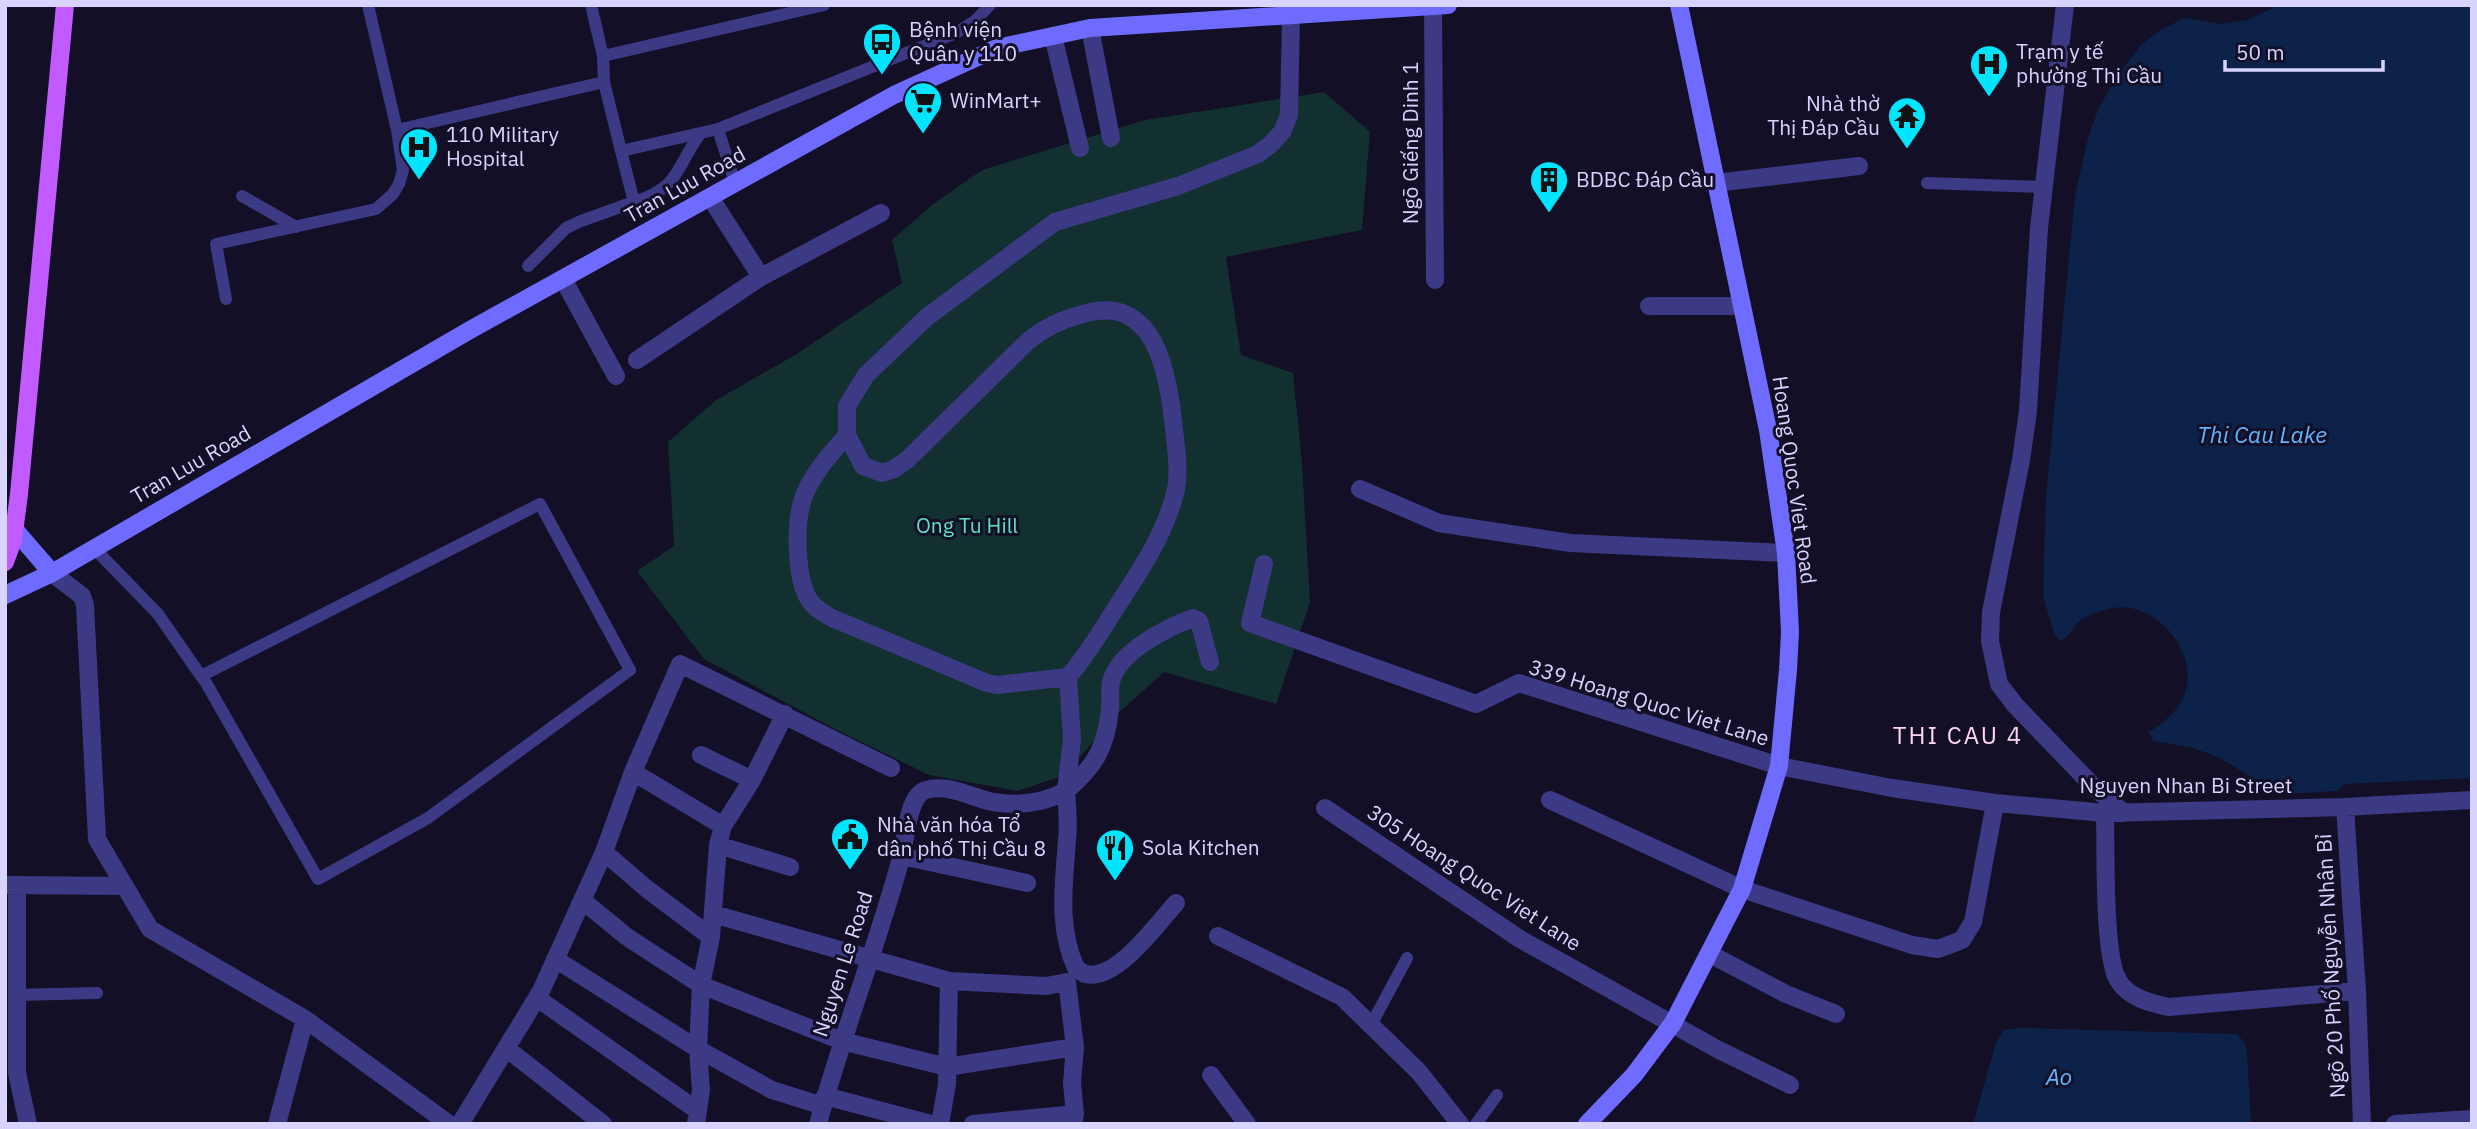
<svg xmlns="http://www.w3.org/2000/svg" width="2477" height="1129" font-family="'IBM Plex Sans',sans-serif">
<rect width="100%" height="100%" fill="#130f26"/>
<!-- green -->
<path fill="#12302f" d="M1324,92L1370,132L1362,230L1226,257L1241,355L1293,373L1302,462L1310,602L1276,704L1164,672L1115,716L1065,775L1018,791L929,775L835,729L704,659L637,571L674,546L668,442L716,400L795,355L902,283L892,240L932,205L982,170L1145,120Z"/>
<!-- water -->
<path fill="#0c2248" d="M2294,5H2472V778L2344,784L2337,791L2279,794L2218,757L2190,747L2153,741L2149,732C2164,722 2179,711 2185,693C2199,652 2156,601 2113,608C2103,610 2086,615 2078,622C2071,629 2070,637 2060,641L2055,635L2043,597L2046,496L2075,195L2088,138L2099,107L2121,71L2140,46L2157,32L2184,18L2220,24L2247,20L2277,6Z
M2021,1028L2237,1034L2245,1043L2247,1052L2251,1124H1973L1995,1046L2003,1030Z"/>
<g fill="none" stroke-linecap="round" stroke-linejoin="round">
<!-- lane -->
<path stroke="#3d3a85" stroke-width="12" d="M591,5L603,56
M604,82L621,151L718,129L956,33L975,21L990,5
M718,129L735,183
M397,130L604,82L603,56L824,5
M1927,183L2043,187
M242,196L296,227
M634,202C681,187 675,168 700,134
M528,266L566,228L581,221L634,202L621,151
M226,299L216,244L376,209L393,194L399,184L403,170L397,130L368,5
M93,547L158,614L201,676L205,681L318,879L428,818L630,670L540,504L201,676
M16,995L97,993
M1371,1025L1407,958
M1476,1124L1497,1095"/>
<!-- street -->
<path stroke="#3d3a85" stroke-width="18" d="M2065,5L2039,228L2028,411L2021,460L1991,612L1990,641L1999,684L2015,705L2093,786L2124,813
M1433,6L1435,280
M1090,28L1111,138
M1053,36L1080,148
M1715,183L1859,166
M710,197L761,277
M563,279L616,376
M1649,306H1742
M637,360L761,277L881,213
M847,435C831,453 808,479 802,502C795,525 796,577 808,598C814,608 823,613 832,618L987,683L997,685L1068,677C1088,654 1103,628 1119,603C1142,568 1167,530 1176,489C1180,467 1175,442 1173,420C1167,368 1153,293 1083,314C1061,320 1045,327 1027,342L907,460L894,469L882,473L863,466L847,435V406L866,375L927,317L1055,222L1178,186L1258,154L1271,144L1282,132L1289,115L1291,15
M1360,489L1439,523L1570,543L1786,553
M1264,564L1250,623L1476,704L1519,683L1779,766L1892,788L1995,803L2105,813L2345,807L2472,800
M52,573L82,596L85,605L97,839L150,929L305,1019L449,1124
M701,755L752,780
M633,772L723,826
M1550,800L1742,889L1912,945L1938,949L1962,940L1973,922L1995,803
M2345,807L2357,991L2362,1124
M1325,808L1520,939L1717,1049L1790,1085
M2105,813C2106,847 2103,955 2118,980C2128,998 2151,1003 2169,1007L2357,991
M718,845L790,867
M604,852L647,889L711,937
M902,856L1027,883
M5,885L124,886
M17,885V1073L28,1124
M582,900L627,937L701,985L842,1041L947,1067L1075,1047
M1176,903C1158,923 1116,982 1085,974C1082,973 1079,970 1076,968C1057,927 1064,883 1067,840C1069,824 1067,807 1066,791C1095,766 1106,748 1110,709C1111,700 1109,691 1111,682C1118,652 1166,628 1193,618L1199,621L1210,662
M713,914L949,981L1046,986L1067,982L1075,1047L1072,1083L1075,1114L1073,1124
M1218,936L1342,997L1419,1072L1460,1124
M1710,954L1786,994L1836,1014
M555,959L698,1049L772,1090L823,1106
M537,998L698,1111
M506,1048L603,1124
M1211,1075L1247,1124
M825,1096L931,1124
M277,1124L305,1019
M460,1124L541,991L604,852L633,772L680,664L891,768
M696,1124L701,1090L698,1049L701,985L711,937L718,845L723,826L752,780L785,714
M818,1124C842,1034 877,947 901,858C906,841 907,795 926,790C948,783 972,798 993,802C1018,806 1044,803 1066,791L1072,739L1068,677
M940,1124L947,1084L949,981
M973,1124L1075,1114
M2395,1124L2472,1119"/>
<!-- secondary -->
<path stroke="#6f6bff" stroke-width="18" d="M14,529L52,573
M5,595L52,573L470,330L894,95L997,48L1090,28L1448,5
M1587,1124L1634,1075L1673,1023L1742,889L1779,766L1788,670L1790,632L1786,553L1768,430L1679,5"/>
<!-- primary -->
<path stroke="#c25bff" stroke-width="18" d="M5,562L13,540L19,494L65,5"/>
</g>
<!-- icons -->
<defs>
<g id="bus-pin" transform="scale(2.0125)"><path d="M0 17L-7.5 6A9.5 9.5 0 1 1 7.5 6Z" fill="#00e5ff" stroke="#130f26"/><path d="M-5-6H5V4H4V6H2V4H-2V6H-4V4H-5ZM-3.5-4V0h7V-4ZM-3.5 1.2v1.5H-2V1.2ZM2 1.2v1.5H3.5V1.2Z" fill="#111"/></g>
<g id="hospital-pin" transform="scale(2.0125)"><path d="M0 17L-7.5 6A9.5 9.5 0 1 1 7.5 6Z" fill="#00e5ff" stroke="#130f26"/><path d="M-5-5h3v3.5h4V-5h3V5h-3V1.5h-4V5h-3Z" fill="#111"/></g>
<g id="supermarket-pin" transform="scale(2.0125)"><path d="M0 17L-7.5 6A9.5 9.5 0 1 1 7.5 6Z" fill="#00e5ff" stroke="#130f26"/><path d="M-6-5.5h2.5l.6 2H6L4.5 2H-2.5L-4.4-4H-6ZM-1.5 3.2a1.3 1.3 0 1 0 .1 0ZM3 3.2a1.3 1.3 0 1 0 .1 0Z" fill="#111"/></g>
<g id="temple-pin" transform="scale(2.0125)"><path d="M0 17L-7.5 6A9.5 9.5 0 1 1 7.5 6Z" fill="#00e5ff" stroke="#130f26"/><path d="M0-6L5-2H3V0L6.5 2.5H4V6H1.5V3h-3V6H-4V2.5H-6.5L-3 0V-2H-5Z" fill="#111"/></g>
<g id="building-pin" transform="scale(2.0125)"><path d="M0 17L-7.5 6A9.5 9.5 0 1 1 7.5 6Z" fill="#00e5ff" stroke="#130f26"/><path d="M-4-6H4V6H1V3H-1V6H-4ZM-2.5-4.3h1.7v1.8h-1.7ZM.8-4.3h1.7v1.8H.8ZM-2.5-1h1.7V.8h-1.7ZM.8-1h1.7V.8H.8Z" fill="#111"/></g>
<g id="civic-pin" transform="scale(2.0125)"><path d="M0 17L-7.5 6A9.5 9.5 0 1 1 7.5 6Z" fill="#00e5ff" stroke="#130f26"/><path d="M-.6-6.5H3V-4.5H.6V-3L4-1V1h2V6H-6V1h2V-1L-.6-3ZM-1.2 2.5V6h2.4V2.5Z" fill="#111"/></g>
<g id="restaurant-pin" transform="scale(2.0125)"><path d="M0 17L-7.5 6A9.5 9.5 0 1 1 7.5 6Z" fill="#00e5ff" stroke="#130f26"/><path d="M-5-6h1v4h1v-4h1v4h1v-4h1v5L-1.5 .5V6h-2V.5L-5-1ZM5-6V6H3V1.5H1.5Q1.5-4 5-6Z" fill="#111"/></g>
</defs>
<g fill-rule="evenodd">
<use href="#bus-pin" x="882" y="42"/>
<use href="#hospital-pin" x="1989" y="64"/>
<use href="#supermarket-pin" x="923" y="101"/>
<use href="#temple-pin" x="1907" y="116"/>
<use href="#hospital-pin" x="419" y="147"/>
<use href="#building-pin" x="1549" y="180"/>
<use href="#civic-pin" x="850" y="837"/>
<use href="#restaurant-pin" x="1115" y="848"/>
</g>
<g text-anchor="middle" stroke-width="6" stroke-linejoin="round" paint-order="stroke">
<!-- poi labels -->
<g font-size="21" fill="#d9d4ff" stroke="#130f26" text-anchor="start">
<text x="909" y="37">Bệnh viện<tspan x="909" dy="24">Quân y 110</tspan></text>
<text x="2016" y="59">Trạm y tế<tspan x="2016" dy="24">phường Thi Cầu</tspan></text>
<text x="950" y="108">WinMart+</text>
<text x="1880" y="111" text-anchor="end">Nhà thờ<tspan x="1880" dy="24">Thị Đáp Cầu</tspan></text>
<text x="446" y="142">110 Military<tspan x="446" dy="24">Hospital</tspan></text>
<text x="1576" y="187">BDBC Đáp Cầu</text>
<text x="877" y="832">Nhà văn hóa Tổ<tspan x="877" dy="24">dân phố Thị Cầu 8</tspan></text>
<text x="1142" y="855">Sola Kitchen</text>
</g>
<!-- street labels -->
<g font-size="21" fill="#d9d4ff" stroke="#130f26">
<text transform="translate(1411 143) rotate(-90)" y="7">Ngõ Giếng Dinh 1</text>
<text transform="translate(685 185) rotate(-29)" y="7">Tran Luu Road</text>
<text transform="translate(191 465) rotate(-30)" y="7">Tran Luu Road</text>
<text transform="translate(1794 480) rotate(82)" y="7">Hoang Quoc Viet Road</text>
<text transform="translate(1649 703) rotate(17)" y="7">339 Hoang Quoc Viet Lane</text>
<text x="2186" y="793">Nguyen Nhan Bi Street</text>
<text transform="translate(1474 878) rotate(33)" y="7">305 Hoang Quoc Viet Lane</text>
<text transform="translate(843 964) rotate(-72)" y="7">Nguyen Le Road</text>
<text transform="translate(2331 966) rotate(-93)" y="7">Ngõ 20 Phố Nguyễn Nhân Bỉ</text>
</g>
<!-- park labels -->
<g font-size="21" fill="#5fe0c0" stroke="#130f26">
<text x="967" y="533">Ong Tu Hill</text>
</g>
<!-- water labels -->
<g font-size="23" font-style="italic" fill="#62b6ff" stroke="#130f26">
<text x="2262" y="443">Thi Cau Lake</text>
<text x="2059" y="1085">Ao</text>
</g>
<!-- quarter labels -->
<g font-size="24" letter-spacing="2" fill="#ffd6f0" stroke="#130f26">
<text x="1958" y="744">THI CAU 4</text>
</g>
</g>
<!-- border -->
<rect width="2477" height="1129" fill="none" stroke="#d9d4ff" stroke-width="14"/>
<!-- scale -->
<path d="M2225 60v10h158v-10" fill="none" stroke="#d9d4ff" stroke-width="3.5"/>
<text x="2236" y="60" font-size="21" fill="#d9d4ff" stroke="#130f26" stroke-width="5" paint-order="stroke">50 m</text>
</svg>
